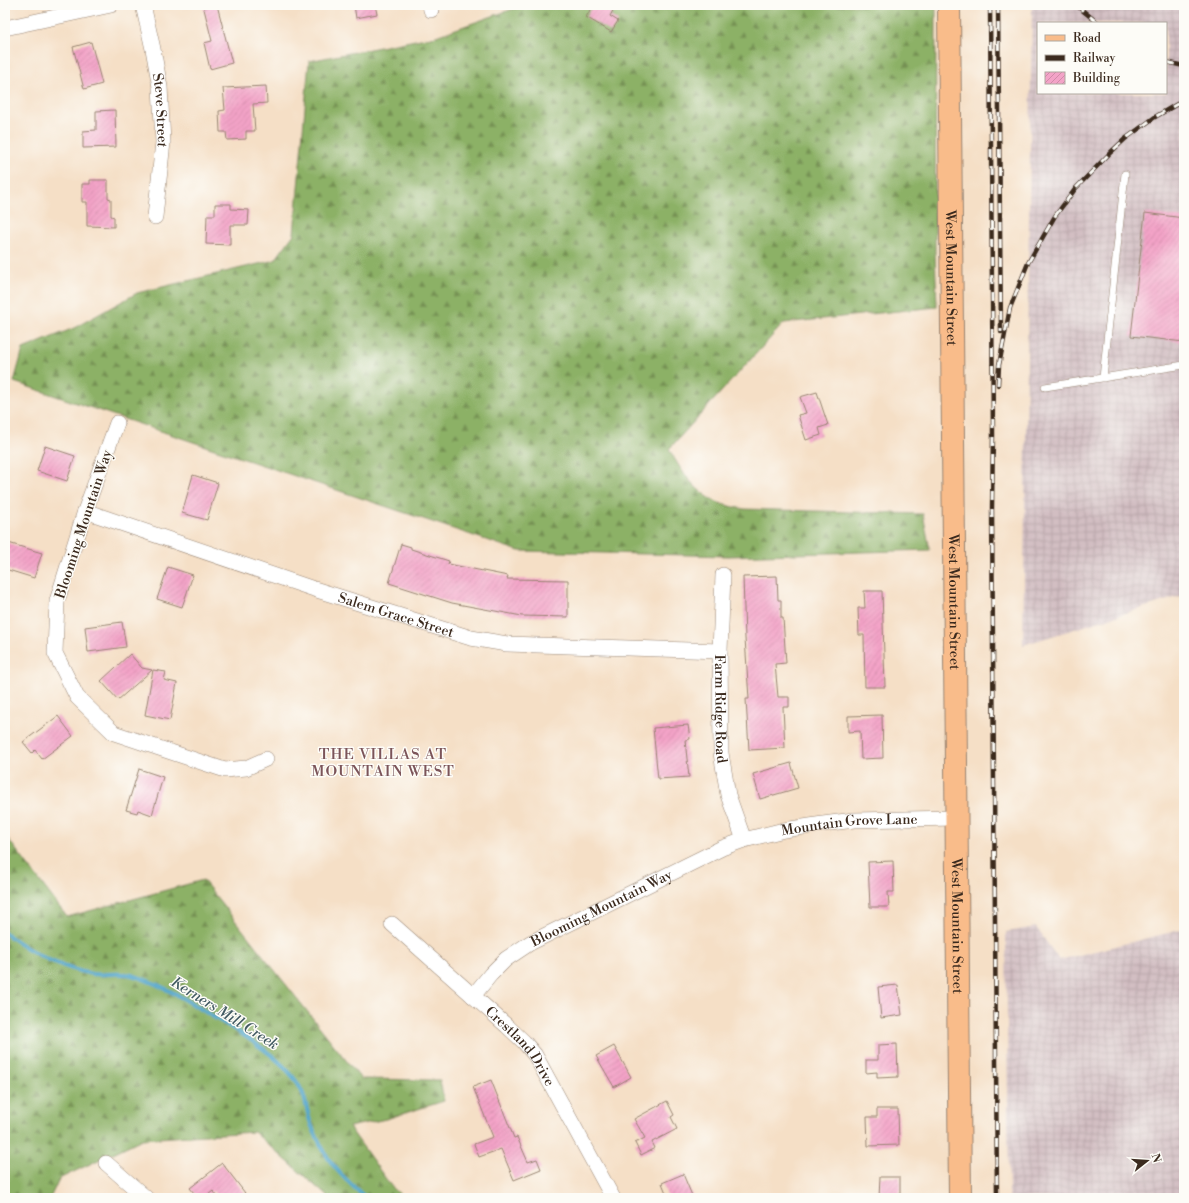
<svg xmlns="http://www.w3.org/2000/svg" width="1189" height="1203" font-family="'Libre Bodoni',serif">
<defs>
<pattern id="industrial-grid" width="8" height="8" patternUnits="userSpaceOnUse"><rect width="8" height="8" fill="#d2bec2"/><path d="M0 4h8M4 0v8" fill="none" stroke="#b5a3a6"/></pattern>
<pattern id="forest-firs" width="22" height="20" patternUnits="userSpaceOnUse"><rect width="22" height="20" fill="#8cb166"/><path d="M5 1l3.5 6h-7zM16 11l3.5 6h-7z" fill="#749053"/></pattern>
<pattern id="building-hatch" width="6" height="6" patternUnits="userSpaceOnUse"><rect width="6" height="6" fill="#f3a3c7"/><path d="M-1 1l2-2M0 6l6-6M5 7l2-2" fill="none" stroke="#d18caa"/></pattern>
</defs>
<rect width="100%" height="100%" fill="#fdfcf7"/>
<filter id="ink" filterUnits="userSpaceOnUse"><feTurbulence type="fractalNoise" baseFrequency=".025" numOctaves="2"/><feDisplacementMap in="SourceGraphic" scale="8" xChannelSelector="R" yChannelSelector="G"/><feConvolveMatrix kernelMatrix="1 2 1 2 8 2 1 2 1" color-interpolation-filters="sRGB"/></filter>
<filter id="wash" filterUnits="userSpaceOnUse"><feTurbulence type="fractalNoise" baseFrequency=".012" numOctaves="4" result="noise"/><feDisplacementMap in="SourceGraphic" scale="16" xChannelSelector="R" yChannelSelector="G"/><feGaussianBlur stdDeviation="0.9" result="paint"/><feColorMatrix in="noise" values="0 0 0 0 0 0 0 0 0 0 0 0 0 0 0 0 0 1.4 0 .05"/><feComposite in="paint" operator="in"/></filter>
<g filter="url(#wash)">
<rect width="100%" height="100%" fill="#f5dfc6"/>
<!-- industrial -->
<path fill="url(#industrial-grid)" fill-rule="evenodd" d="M1032,5H1184V595L1023,645ZM1038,23H1166V93H1038Z
M1036,927L1059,960L1184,929V1198H1009L1006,932Z"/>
<!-- forest -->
<path fill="url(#forest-firs)" stroke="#646e42" d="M524,5H936L935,251L937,307L784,323L669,449C681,471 694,491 717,502C725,506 736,507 744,509L923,514L930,550L729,556L519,551L14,382L23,349L74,328L137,293L275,260L294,234L309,61L436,36Z
M5,835L67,917L203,880L361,1079L440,1080L444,1101L386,1119L349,1127L391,1186L404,1198H329L254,1132L142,1139L59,1179L50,1198H5Z"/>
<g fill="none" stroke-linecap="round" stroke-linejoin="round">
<!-- stream -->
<path stroke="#4fa4cb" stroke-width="4" d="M5,933C31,953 61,968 92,974C106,976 121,971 135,976C163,985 190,1002 215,1018C229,1026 243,1034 256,1044C273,1055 296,1075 303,1094C307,1105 308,1119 313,1129C319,1141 325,1156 334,1166C343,1178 355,1188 366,1198"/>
</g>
<g id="blocks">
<!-- building -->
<path fill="url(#building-hatch)" d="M203,5H217L232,63L210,69L204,43L212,41Z
M354,5H375L377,14L356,18Z
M593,5H616L610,16L618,21L611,32L586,17Z
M91,42L102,84L84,89L73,47Z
M266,86L267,103L253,104L255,131H246V139L227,140L226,132H220L219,111L225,110L223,88Z
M115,110L116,147L83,148V131L96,130V111Z
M90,180H108V198L111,199V216L114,217V227L87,226V202H82V184H90Z
M215,204H231V209L249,210L248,225H230V245L206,244L207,215H215Z
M1145,213L1184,218V342L1131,336Z
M817,392L828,425L819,428L821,435L806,440L798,415L806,413L800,397Z
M45,446L75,456L67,481L37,471Z
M193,475L218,483L207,520L182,513Z
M5,542L42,553L34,578L5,569Z
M401,544L411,547V549L449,561L448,564L508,576L507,579L568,580V617L522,616L452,603L389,583Z
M168,567L193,575L182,607L157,599Z
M777,576L778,600H781V618H783L786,663L775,664L778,697H789V707H783L785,748L749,750L746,699H749L745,638L743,577Z
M864,591H882L885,687H865L864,635H859L858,608H865Z
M122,622L126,647L88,652L85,627Z
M130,654L142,668L152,670L118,700L101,681Z
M153,670L166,672L164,680L177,683L170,720L145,715Z
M882,715L883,758L861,759L860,731L848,732V716Z
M58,716L73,736L42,759L35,750L32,753L23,742Z
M688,725L690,739L685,740L689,777L658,779L653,728Z
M791,763L798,788L760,799L753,774Z
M139,769L163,777L152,815L138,810L137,813L126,810Z
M893,861L894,892H888L889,907H870L868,862Z
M898,985L902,1015L881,1018L878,987Z
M897,1044L898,1077L877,1078V1072L866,1073V1060H878V1045Z
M614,1046L631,1077L614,1087L596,1056Z
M491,1080L514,1138L517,1137L528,1162L537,1159L541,1169L514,1180L501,1149L479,1157L474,1144L493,1137L473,1087Z
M667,1101L674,1115L671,1117L677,1129L652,1142L655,1148L641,1155L635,1143L645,1138L634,1119Z
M877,1109H898L899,1145L868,1146L867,1117H877Z
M222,1163L245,1193L239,1198H219L213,1191L204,1198H198L190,1188Z
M683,1174L693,1198H668L662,1183Z
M880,1177H900V1198H879Z"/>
</g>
</g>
<g filter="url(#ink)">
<use href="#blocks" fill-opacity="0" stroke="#988472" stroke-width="1"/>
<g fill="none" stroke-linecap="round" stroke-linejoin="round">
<!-- lane casing -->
<g stroke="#988472" stroke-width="8">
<path id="lane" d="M1103,378L1125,174
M1045,387L1184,365"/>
</g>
<!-- street casing -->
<g stroke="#988472" stroke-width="16">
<g id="street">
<path id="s1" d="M143,5L153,49L160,87L163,142L155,217"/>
<path d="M430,5L431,10"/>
<path d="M5,28L111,5"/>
<path d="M117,423L85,511L57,601L55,653L77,697L114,733L225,770L246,768L266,759"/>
<path id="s2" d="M85,511L314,589L471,638L507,644L720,651"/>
<path id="s3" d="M723,575L720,651L721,753L728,795L744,840"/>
<path id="s4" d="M392,924L507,1026L524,1042L535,1055L613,1198"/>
<path id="s5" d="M473,996L491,974L506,959L530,943L722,848L744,840L784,830L823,824L854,820L956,818"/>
<path d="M106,1163L146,1198"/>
</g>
</g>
<!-- primary casing -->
<g stroke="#988472" stroke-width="24">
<g id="primary">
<path id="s6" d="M949,5L960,1198"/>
</g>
</g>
<!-- lane -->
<use href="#lane" stroke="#fff" stroke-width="7"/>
<!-- street -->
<use href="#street" stroke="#fff" stroke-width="15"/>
<!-- primary -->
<use href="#primary" stroke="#f9bc8a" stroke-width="22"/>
<!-- rail casing -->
<g stroke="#3b2a1e" stroke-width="4.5">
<path id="rail" d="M990,5L993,435L992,508L997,1198
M998,5L1001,332
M1076,5L1098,23
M1166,62L1184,66
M998,385L999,365L1010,308L1028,263L1055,216L1076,188L1111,152L1125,139L1155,117L1184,100"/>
</g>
<!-- rail -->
<use href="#rail" stroke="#fdfcf7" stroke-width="3" stroke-dasharray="9" stroke-linecap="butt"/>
</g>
</g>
<g text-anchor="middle" stroke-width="3" stroke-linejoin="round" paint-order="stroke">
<!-- street labels -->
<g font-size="14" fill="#3b2a1e" stroke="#fdfcf7">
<text dy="5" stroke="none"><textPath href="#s1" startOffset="107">Steve Street</textPath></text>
<text dy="5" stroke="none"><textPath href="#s6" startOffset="273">West Mountain Street</textPath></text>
<text transform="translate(83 524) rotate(-72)" y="5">Blooming Mountain Way</text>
<text dy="5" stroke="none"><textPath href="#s6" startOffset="597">West Mountain Street</textPath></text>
<text dy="5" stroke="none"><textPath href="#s2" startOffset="328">Salem Grace Street</textPath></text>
<text dy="5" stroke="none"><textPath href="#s3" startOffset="134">Farm Ridge Road</textPath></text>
<text dy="5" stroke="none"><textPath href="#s5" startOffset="423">Mountain Grove Lane</textPath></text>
<text dy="5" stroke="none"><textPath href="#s5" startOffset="158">Blooming Mountain Way</textPath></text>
<text dy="5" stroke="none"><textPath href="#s6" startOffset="921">West Mountain Street</textPath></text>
<text dy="5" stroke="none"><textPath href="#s4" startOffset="178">Crestland Drive</textPath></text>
</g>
<!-- neighbourhood labels -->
<g font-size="15" letter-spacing="1" fill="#7b5459" stroke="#fdfcf7">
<text x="383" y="759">THE VILLAS AT<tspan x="383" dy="17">MOUNTAIN WEST</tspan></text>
</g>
<!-- water labels -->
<g font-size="15" font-style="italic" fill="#435b63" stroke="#fdfcf7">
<text transform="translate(225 1013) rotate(32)" y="5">Kerners Mill Creek</text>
</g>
</g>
<!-- margin -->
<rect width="1189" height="1203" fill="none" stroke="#fdfcf7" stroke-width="20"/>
<!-- legend -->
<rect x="1037" y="22" width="130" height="72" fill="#fdfcf7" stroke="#afa8a0"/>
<rect x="1045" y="35" width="20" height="6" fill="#f9bc8a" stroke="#afa8a0"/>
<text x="1073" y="42" font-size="12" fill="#3b2a1e">Road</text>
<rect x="1045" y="55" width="20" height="6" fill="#3b2a1e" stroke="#afa8a0"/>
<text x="1073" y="62" font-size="12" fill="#3b2a1e">Railway</text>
<rect x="1045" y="72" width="20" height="12" fill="url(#building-hatch)" stroke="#afa8a0"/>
<text x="1073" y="82" font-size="12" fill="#3b2a1e">Building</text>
<!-- north arrow -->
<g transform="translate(1147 1161) rotate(73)" stroke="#fdfcf7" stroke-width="3" paint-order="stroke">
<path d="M0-3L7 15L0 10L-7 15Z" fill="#3b2a1e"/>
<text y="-6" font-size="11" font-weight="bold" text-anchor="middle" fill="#3b2a1e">N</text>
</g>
</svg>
